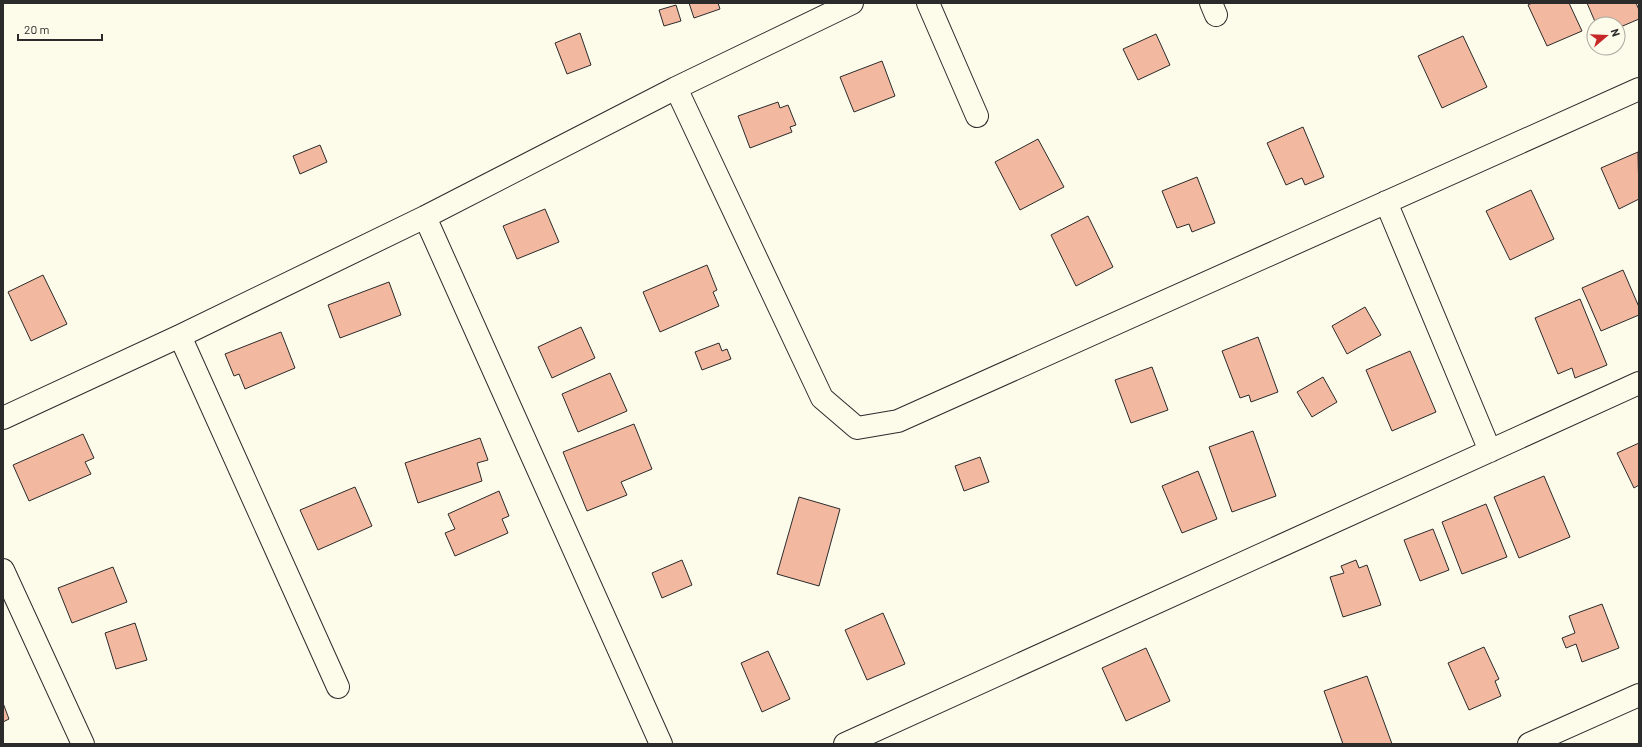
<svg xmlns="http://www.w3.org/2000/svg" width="1642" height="747" font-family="Barlow,sans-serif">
<rect width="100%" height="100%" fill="#fdfbea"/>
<!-- building -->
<path fill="#f2b8a0" stroke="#2b2b2b" d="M689,3H718L720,9L694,18Z
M1532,3H1569L1582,31L1547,46L1528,5Z
M1587,3H1636L1639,10V19L1618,28V24H1596Z
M676,5L681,21L664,26L659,10Z
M580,33L591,65L567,74L555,43Z
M1156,34L1170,65L1138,80L1123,49Z
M1463,36L1487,87L1442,108L1418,56Z
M882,61L895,96L854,112L840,77Z
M778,102L780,108L788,105L796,125L790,127L792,132L750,148L738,116Z
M1303,127L1324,177L1305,185L1302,178L1286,185L1267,143Z
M1038,139L1064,187L1020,210L995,162Z
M320,145L327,162L300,174L293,156Z
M1638,152L1639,199L1619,209L1601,168Z
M1197,177L1215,223L1192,232L1189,224L1177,228L1162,191Z
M1531,190L1554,239L1510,260L1486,211Z
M545,209L559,242L517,259L503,226Z
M1088,216L1113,267L1076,286L1051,235Z
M707,265L717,290L713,292L719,306L660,332L643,292Z
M1623,270L1639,307V315L1601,331L1582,288Z
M43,275L67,324L31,341L8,292Z
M389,282L401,315L340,338L328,305Z
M1580,299L1607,365L1575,378L1572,368L1558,374L1535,318Z
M1365,307L1381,335L1347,354L1332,326Z
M581,327L595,358L552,378L538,347Z
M281,332L295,368L245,389L239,374L234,376L225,354Z
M1258,337L1278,392L1251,402L1249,395L1240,398L1222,351Z
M719,343L722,351L727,349L731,359L702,370L695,352Z
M1410,351L1436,412L1392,431L1366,370Z
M1152,367L1168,410L1131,423L1115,380Z
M610,373L627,411L578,432L562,394Z
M1323,377L1337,402L1312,417L1297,392Z
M634,424L652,469L621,482L627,495L587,511L563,452Z
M1253,431L1276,496L1232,512L1209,447Z
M83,434L94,458L85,462L91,474L29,501L13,465Z
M480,438L488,460L477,463L482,481L418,503L405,463Z
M1639,443V485L1634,488L1617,453Z
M980,457L989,482L964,491L955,466Z
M1198,471L1217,519L1182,533L1162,486Z
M1544,476L1570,537L1519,558L1494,497Z
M355,487L372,526L318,550L300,510Z
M499,491L509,516L502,519L508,533L455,556L445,533L455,529L448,514Z
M799,497L840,509L819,586L777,574Z
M1486,504L1507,557L1462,574L1442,522Z
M1433,529L1449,570L1420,581L1404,540Z
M682,560L692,585L662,598L652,573Z
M1356,560L1359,568L1367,565L1381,605L1343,617L1330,577L1344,573L1341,566Z
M113,567L127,602L72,623L58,588Z
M1602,604L1619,648L1582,662L1576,644L1566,648L1562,638L1575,633L1569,616Z
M883,613L905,664L867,680L845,630Z
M135,623L147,660L116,669L105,633Z
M1484,647L1499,679L1495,681L1501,696L1469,710L1448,663Z
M1146,648L1170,701L1126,721L1102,668Z
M768,651L790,699L762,712L741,663Z
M1367,676L1392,744H1343L1324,691Z
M3,703L9,719L3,722Z"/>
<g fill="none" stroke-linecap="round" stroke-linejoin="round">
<!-- minor casing -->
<g stroke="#2b2b2b" stroke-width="24">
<path id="minor" d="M928,3L977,116
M1211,3L1216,15
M676,88L822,398L857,428L898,421L1639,89
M1386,202L1490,451
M425,217L661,744
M180,336L338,687
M3,418L180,336L425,217L676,88L852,3
M3,570L83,744
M845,744L1639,383
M1529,744L1639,695"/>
</g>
<!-- minor -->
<use href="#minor" stroke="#fdfbea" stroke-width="22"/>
</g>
<!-- border -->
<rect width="1642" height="747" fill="none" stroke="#2b2b2b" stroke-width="8"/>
<!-- north arrow -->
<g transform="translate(1606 36) rotate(71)"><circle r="19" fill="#fdfbea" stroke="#a9a89e"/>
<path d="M0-3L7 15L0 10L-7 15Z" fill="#c62828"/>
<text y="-6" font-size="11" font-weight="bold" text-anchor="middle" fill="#2b2b2b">N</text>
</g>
<!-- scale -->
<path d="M18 34v6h84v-6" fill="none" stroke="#2b2b2b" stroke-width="2"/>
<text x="24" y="34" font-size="12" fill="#2b2b2b" stroke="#fdfbea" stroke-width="3" paint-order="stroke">20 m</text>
</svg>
